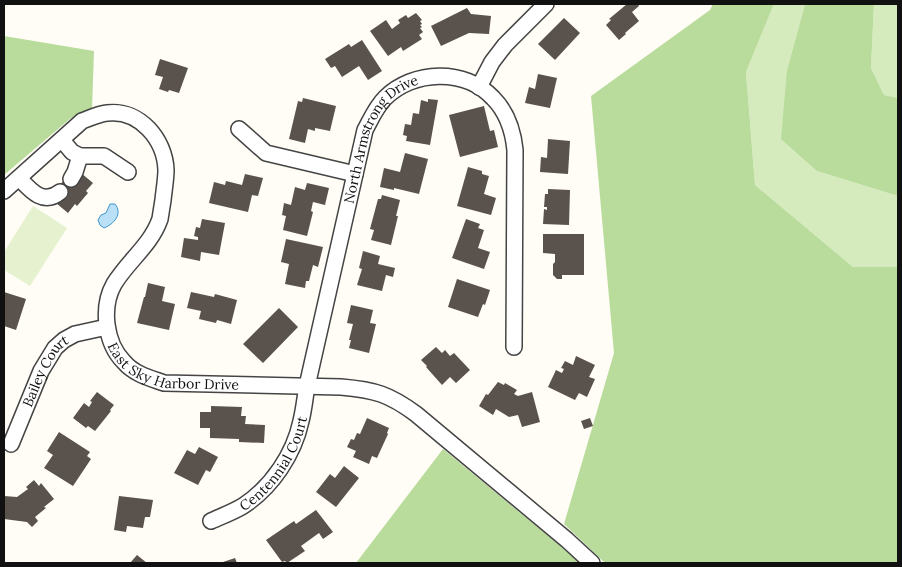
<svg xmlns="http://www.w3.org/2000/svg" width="902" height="567" font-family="Lora,serif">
<rect width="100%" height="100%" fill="#fffdf5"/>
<!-- green -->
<path fill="#d5ebbd" d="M774,4H805L787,70L817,171L898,196V267H853L755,185L746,72Z
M874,4H898V98L884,95L871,68Z"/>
<!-- forest -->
<path fill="#b9dc9c" d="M713,4H774L746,72L755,185L853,267H898V563H605L564,524L614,353L591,96L710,10Z
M805,4H874L871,68L884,95L898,98V196L817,171L781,139L787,70Z
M4,36L94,51L92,109L71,118L4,175Z
M443,449L576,559L580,563H356Z"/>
<!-- pitch -->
<path fill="#e6f2cf" d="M33,206L67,228L30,286L4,270V252Z"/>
<!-- water -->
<path fill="#b9e0f7" stroke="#3f96cf" d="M110,204H115C123,214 114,224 104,228L100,225L98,220L101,215L106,213Z"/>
<!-- building -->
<path fill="#5a524d" d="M627,4H638L639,6L632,12L639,21L625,33L626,34L619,40L606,25L611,20L609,19Z
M467,8L471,14L491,16L489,34L469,33L441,46L431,26Z
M416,13L422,20L420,21L422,24L420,25L422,27L420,28L423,32L419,35L422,39L403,51L401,47L388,56L370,31L386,20L392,29L400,23L398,20L406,15L408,18Z
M564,18L580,33L555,60L538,44Z
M362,40L382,71L368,80L359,66L342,77L335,66L331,68L325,59L349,44L351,47Z
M160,59L188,68L179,93L169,90L168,92L159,89L163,77L155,75Z
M538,74L557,78L550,108L525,103L529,87L535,89Z
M303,98L336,106L330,131L315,128V131L308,129L305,143L289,139L298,101L302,102Z
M428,99L438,100L430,145L406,141L407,136L403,135L405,124L411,125L413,113L419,114L421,100L428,102Z
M484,106L490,131L494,130L498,147L460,157L449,115Z
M548,139L570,141L568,174L540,172L541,157L547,158Z
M405,153L428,159L419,194L394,188V190L380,187L384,168L400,172Z
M468,167L482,171V174L489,176L484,194L496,198L491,215L457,206Z
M81,173L93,183L86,191L88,193L77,206L75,204L68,213L56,203L57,189L67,176Z
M245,174L263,178L258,196L252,195L248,212L209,203L214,182L225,185L226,181L242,185Z
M307,183L329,188L325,205L313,202L311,211L313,212L307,236L283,230L286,216L282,215L284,203L291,205L295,187L305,190Z
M548,189L570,190L569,225L543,224L544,209L547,210V207H544L545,194H548Z
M382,195L400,200L396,216H398L391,245L371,240L374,230L370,229L378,199H381Z
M202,219L225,223L219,255L201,252L200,261L181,257L184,238L198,240V237L194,236L196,227L200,228Z
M466,219L480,224L478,228L484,230L478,248L490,252L484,269L452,258Z
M543,234H584V275H562V279H557L553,275V264L555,262V254L543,253Z
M286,239L323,247L318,267L313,265L309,281H306L305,288L285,284L289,264L281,262Z
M363,251L380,256L378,264L395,268L393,277L386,275L382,291L357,285L362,269L359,268Z
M457,279L490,290L485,305L483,304L478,317L448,307Z
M148,283L165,287L162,301L175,304L169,330L137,323L144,297H145Z
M4,292L26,299L16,330L4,326Z
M191,292L214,297L215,294L237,300L231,324L217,320L216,323L199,319L201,311L187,308Z
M351,305L373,310L370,323L376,324L369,353L349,348L351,340H349L353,324L347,323Z
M279,308L298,327L263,363L243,344Z
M436,347L442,353L445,350L450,356L454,353L470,370L456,383L450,377L442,385L426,367L427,366L421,360Z
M576,356L595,365L589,377L595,379L587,397L579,393L575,400L548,387L556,370L562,373L564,369L561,368L565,361L573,365Z
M498,382L504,385L505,383L517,390L514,394L518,396L532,392L540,422L522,427L518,415L509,417L496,409L493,415L479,406L486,394L488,395Z
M97,392L114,405L110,410L111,411L95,431L88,426L86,428L73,418L84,403L89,407L92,402L90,401Z
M211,406L242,407L241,416H246L245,424L265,425L264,443L239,442V439L210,438V428H200V412H211Z
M367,418L389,428L387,433L388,434L377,458L372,456L369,464L353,457L356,451L347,447L351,439L354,440L357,433L360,434Z
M590,418L593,426L584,429L581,421Z
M59,432L90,452L87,456L91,459L73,486L44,468L53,455L47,451Z
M199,447L218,457L210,472L206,470L198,485L174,473L187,450L195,454Z
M344,466L359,478L336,507L316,492L330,474L335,478Z
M34,480L39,486L41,483L54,499L44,507L46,508L35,517L38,521L32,527L27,522L4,519V496L17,497L28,489L26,487Z
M119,496L153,500L150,517H145L143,528L127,526L126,532L114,530Z
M316,510L333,532L323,539L319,533L301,546L305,551L287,563L285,561L282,562L266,540L294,521L296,524Z
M137,555L147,563H130Z
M235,558L237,563H220Z"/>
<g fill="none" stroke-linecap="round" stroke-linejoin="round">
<!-- minor casing -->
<g stroke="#444" stroke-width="18">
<g id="minor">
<path d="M479,87L492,62L505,45L546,4"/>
<path d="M239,129L266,153L355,174"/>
<path d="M62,140L72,152L80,156H104L128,172"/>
<path d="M19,178C30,190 43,206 60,192"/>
<path d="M71,179L75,172L80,156"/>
<path id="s1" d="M4,191L82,121C90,118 98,114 107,113C140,109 165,140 166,170C166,179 164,190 163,200C162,206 161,213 160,219C151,245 128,261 114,284C101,307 105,343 124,362C134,374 150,378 164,383L341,387C375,390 389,394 416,414L567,540L592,563"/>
<path id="s2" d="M11,444L41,371L55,348L64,340L75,334L107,327"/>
<path id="s3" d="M211,521C222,516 233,512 243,506C272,487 294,454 301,421C304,409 305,397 307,386L365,130C371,119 376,107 385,98C413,70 465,68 493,98C507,112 513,130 515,150L514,347"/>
</g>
</g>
<!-- minor -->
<use href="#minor" stroke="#fff" stroke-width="15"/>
</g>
<g text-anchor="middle" stroke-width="5" stroke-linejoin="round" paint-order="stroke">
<!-- street labels -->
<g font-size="14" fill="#111" stroke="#fff">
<text dy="5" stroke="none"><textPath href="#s3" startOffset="439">North Armstrong Drive</textPath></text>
<text dy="5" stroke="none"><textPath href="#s1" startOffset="485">East Sky Harbor Drive</textPath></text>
<text dy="5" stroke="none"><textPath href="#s2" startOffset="81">Bailey Court</textPath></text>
<text dy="5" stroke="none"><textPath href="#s3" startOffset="89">Centennial Court</textPath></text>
</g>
</g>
<!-- border -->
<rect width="902" height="567" fill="none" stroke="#111111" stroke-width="10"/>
</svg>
